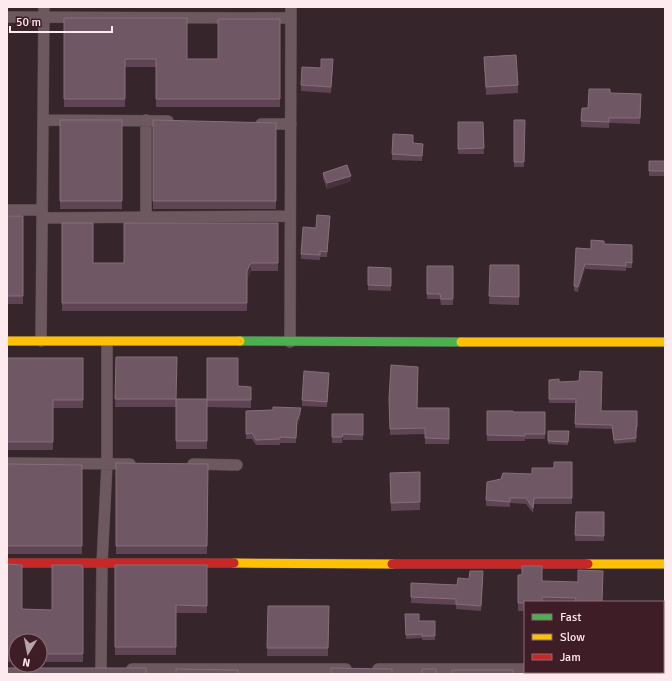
<svg xmlns="http://www.w3.org/2000/svg" width="672" height="681" font-family="Signika,sans-serif">
<rect width="100%" height="100%" fill="#36252a"/>
<g fill="none" stroke-linecap="round" stroke-linejoin="round">
<!-- street casing -->
<g stroke="#504246" stroke-width="12">
<path id="street" d="M7,17L291,18
M43,120L168,121
M146,120V217
M261,124H291
M7,210H42
M42,218L290,216
M41,341L44,7
M290,342L291,7
M7,463L130,464
M193,464L237,465
M101,669L102,564L107,464V342
M132,669H346
M378,669H525
M663,669H665
M534,674V672"/>
</g>
<!-- fast casing -->
<g stroke="#504246" stroke-width="10">
<path id="fast" d="M240,341L461,342"/>
</g>
<!-- slow casing -->
<g stroke="#504246" stroke-width="10">
<path id="slow" d="M7,341H240
M461,342H665
M234,563L392,564
M588,564H665"/>
</g>
<!-- jam casing -->
<g stroke="#504246" stroke-width="10">
<path id="jam" d="M7,563H234
M392,564H588"/>
</g>
<!-- street -->
<use href="#street" stroke="#6e585f" stroke-width="11"/>
<!-- fast -->
<use href="#fast" stroke="#4caf50" stroke-width="9"/>
<!-- slow -->
<use href="#slow" stroke="#ffc107" stroke-width="9"/>
<!-- jam -->
<use href="#jam" stroke="#c62828" stroke-width="9"/>
</g>
<!-- wall -->
<path fill="#5f4554" d="M64,18L187,59H218L280,19V107H156V67H125V107H64Z
M484,57L518,85V93L486,95Z
M333,65L331,93L301,91V85L321,68Z
M610,93L641,94L640,124L609,123V128L581,127L582,108H588Z
M60,120H122V209H60Z
M153,120L276,123V209H153Z
M514,120H525L524,167H514Z
M458,122H483L484,154H458Z
M413,143L423,149L422,161L392,160V154Z
M649,161H665V176H649Z
M323,173L351,181L327,189L323,178Z
M7,216H23V304H7Z
M330,221L327,257H320V260L301,259V254Z
M62,223L93,263H124L278,223V271H251L247,279V311H62Z
M604,244L632,245V268H626V271L585,269L578,292L574,291V286L591,249Z
M490,265H519V305L489,304Z
M427,266H453V305H441L440,299H427Z
M368,267L391,268V291L368,290Z
M116,357L177,399H207L238,386L251,387V408L207,407V449H176V407H115Z
M7,358H83V408H53V450H7Z
M329,378L327,407L302,406V400Z
M549,380L559,382L601,411H637V431H636V442L614,444L612,429L575,428L576,403H549Z
M389,399L417,408H449V444H425V434L390,435Z
M273,410L301,413L298,425H297L296,443H280V445H256L252,439H246V411Z
M487,411L513,412H545V439H525V441H487Z
M332,414H363V440H343L342,443H332Z
M548,431H569L568,445L548,444Z
M572,462V504H534L533,513L526,504L510,503V507L486,506L487,482L532,474Z
M116,463L208,464L207,554H116Z
M7,464L82,465V554H7Z
M420,472V510L391,511L390,473Z
M576,512H604V541H575Z
M7,564L22,609L52,610L82,568H83V662H40V641H16V662H7Z
M115,565H207V613H176V655H115Z
M518,575L542,581L603,602H525V611H518Z
M483,577L481,611L456,609V605L411,603V583L457,585L469,579Z
M268,606H329L328,656H267Z
M405,614L419,621H435V640H422V638L406,639Z"/>
<!-- shaded-wall -->
<path fill="#47313c" d="M351,176V181L327,189V183Z
M251,263V271L247,279V271Z
M585,264V269L578,292V287Z
M301,408V413L298,425H297L296,443L297,420Z
M343,434V440L342,443V437Z"/>
<!-- building -->
<path fill="#705764" stroke="#866e7a" d="M64,18H187V59H218V19H280V99H156V59H125V99H64Z
M516,55L518,85L486,87L484,57Z
M321,59H333L331,87L301,85L302,67L321,68Z
M589,89H610V93L641,94L640,118H609V122L581,121L582,108H588Z
M60,120H122V201H60Z
M153,120L276,123V201H153Z
M514,120H525L524,162H514Z
M458,122H483L484,148L458,149Z
M393,134L413,135V143L423,144L422,156L392,154Z
M649,161H665V171H649Z
M347,165L351,176L327,183L323,173Z
M317,215L330,216L327,252L320,251V255L301,254L303,227L316,228Z
M7,216H23V296H7Z
M62,223H93V263H124V223H278V263H251L247,271V303H62Z
M591,240L604,241V244L632,245V263L626,262V266L585,264L578,287L574,286L576,248L591,249Z
M490,265H519V297L489,296Z
M427,266H453V299H441L440,294H427Z
M368,267L391,268V286L368,285Z
M116,357H177L176,399H115Z
M7,358H83V400H53V442H7Z
M207,358H238V386L251,387V400H207Z
M391,365L418,367L417,408H449V439L425,438V428L390,429L389,399Z
M304,371L329,373L327,402L302,400Z
M580,371L602,372L601,411H637V427H636V438L614,440L612,425L575,424L576,399H549V380L559,379V382L579,381Z
M176,399H207V441H176Z
M273,407L301,408L298,419L297,420L296,438L280,437V439L256,440L252,433L246,434V411L273,410Z
M487,411H513V412H545V434H525V436L487,435Z
M332,414H363V435L343,434L342,437H332Z
M548,431H569L568,442L548,441Z
M554,462H572V498H534L533,508L526,498H510V502L486,500L487,482L501,479L503,473L532,474V468H554Z
M116,463L208,464L207,546H116Z
M7,464L82,465V546H7Z
M420,472V502L391,503L390,473Z
M576,512H604V536L575,535Z
M7,564L22,565V609L52,610V565H82V568H83V654H40V641H16V654H7Z
M115,565H207V606L176,605V647H115Z
M522,566H542V581L578,582V570L603,571L602,602H575L576,598L542,597V602H525V603H518V575H522Z
M470,571H483L481,606L456,604V599L411,597V583L457,585L458,578L469,579Z
M268,606H329L328,648H267Z
M405,614H419V621H435V636H422V634L406,635Z
M7,668H146V674H7Z
M331,668L392,669V674H331Z
M176,669L238,670V674H176Z
M422,669H436V674H422Z
M452,670H513V674H451Z
M543,672H635V674H543Z"/>
<!-- border -->
<rect width="672" height="681" fill="none" stroke="#fdeaee" stroke-width="16"/>
<!-- legend -->
<rect x="524" y="601" width="140" height="72" fill="#3e1d27" stroke="#8a6f77"/>
<rect x="532" y="614" width="20" height="6" fill="#4caf50" stroke="#8a6f77"/>
<text x="560" y="621" font-size="12" fill="#fdeaee">Fast</text>
<rect x="532" y="634" width="20" height="6" fill="#ffc107" stroke="#8a6f77"/>
<text x="560" y="641" font-size="12" fill="#fdeaee">Slow</text>
<rect x="532" y="654" width="20" height="6" fill="#c62828" stroke="#8a6f77"/>
<text x="560" y="661" font-size="12" fill="#fdeaee">Jam</text>
<!-- north arrow -->
<g transform="translate(28 653) rotate(190)"><circle r="19" fill="#3e1d27" stroke="#8a6f77"/>
<path d="M0-3L7 15L0 10L-7 15Z" fill="#b7a5a9"/>
<text y="-6" font-size="11" font-weight="bold" text-anchor="middle" fill="#fdeaee">N</text>
</g>
<!-- scale -->
<path d="M10 26v6h102v-6" fill="none" stroke="#fdeaee" stroke-width="2"/>
<text x="16" y="26" font-size="12" fill="#fdeaee" stroke="#3e1d27" stroke-width="3" paint-order="stroke">50 m</text>
</svg>
